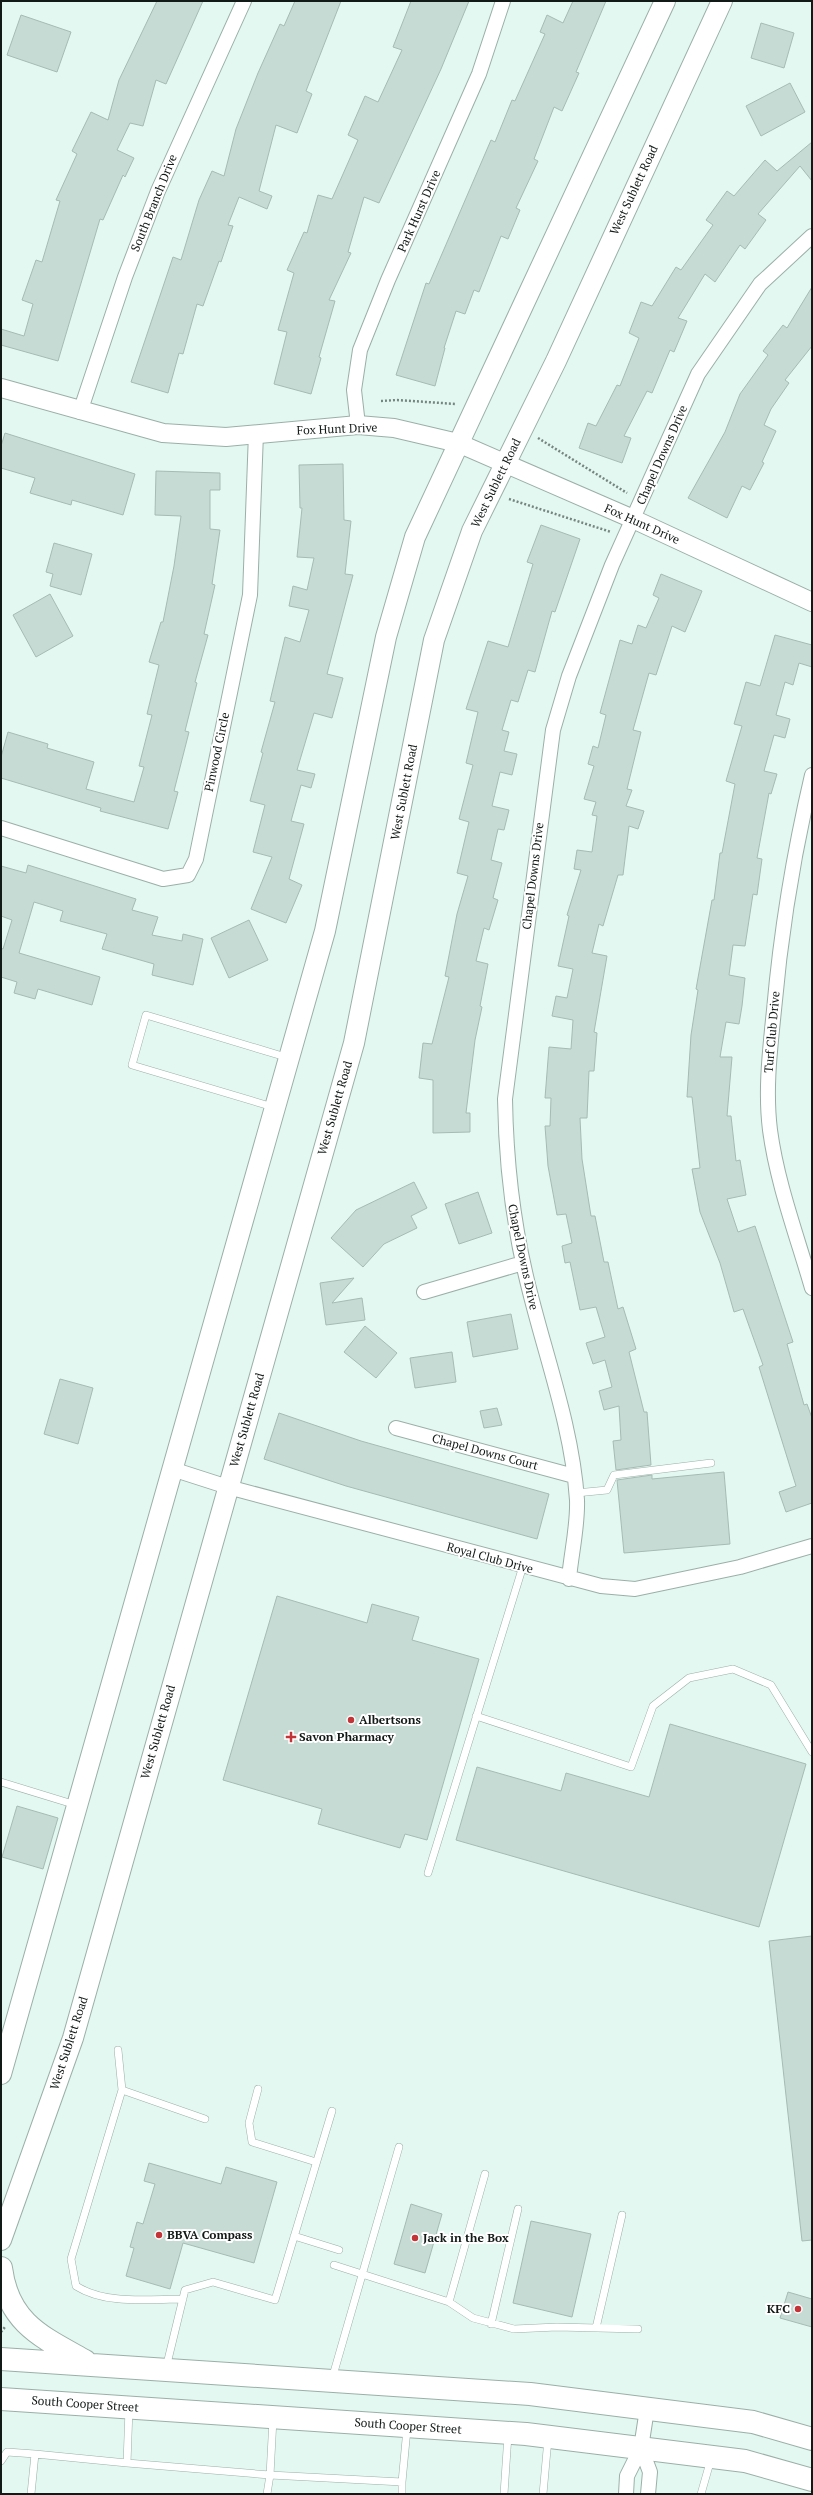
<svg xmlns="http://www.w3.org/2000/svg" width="813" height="2495" font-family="'PT Serif',serif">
<rect width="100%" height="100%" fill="#e2f8f0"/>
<!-- building -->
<path fill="#c5dbd3" stroke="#a6bbb4" d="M157,1H203L166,84L156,80L143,126L130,123L117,150L134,158L125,177L123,175L103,220L100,219L58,361L1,345V329L24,336L33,304L22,300L36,260L42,262L60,201L56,200L77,154L72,151L91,112L108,120L119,80Z
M295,1H341L306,91L312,94L297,133L276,125L259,191L272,196L267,209L239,197L228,225L233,226L221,262L219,261L203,306L197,304L183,354L179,353L168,393L131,382L173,257L181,260L199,200L212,171L224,176L236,129L258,73L280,24L284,26Z
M411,1H469L441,69L379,203L364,197L348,252L351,253L329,300L335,301L319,357L321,358L311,394L274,384L287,332L278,330L294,273L287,270L304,232L307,233L318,195L332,199L358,140L348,135L365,96L378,102L402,50L393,47Z
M573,1H606L576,72L579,73L562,111L554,107L534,159L538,161L516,208L520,210L508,239L501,236L479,292L474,290L465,314L456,311L444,348H445L435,386L396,375L426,283L429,284L491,140L495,142L512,100L515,101L545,34L540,32L547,15L563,23Z
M21,15L71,32L57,72L7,55Z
M761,23L794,33L784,68L751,58Z
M790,83L805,112L761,136L746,106Z
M812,142V181L800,166L758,214L766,220L745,249L740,245L715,282L705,274L678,318L687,321L674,352L670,350L652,393L647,391L624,436L631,438L622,463L579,448L588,423L596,426L617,385L620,386L639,338L629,333L641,302L652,306L676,267L681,270L713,225L706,220L727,191L734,196L765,160L777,171Z
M812,287V346L785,380L789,383L771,409L764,425L776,431L762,462L764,463L750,490L742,486L727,518L688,498L725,432L740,394L768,355L763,351L783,325L787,328Z
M5,433L135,474L123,515L72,500L71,505L30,493L35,478L1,468V446Z
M343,464L344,520L351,521L345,574L353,575L327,674L343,678L332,718L314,713L297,770L315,774L311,788L301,785L291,821L304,824L289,879L302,885L286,923L251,909L272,857L253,852L265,805L250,801L263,753L261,752L275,702L270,701L285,637L300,642L309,610L289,606L293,586L307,590L314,558L297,557L302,508H300L299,465Z
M156,471L220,473V490H210V529L220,530L212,584L215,585L204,634L208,635L195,682L197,683L185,731L189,732L174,791L178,792L168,829L100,811L101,808L1,778V757L8,732L48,744L47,748L94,762L86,789L134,802L144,767L139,766L152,715L147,714L159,665L149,662L161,622H163L174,566L181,516L155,515Z
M541,525L580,539L555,612L552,611L535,672L528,670L518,702L511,700L502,730L509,732L504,751L517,754L512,775L500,772L492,806L509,810L504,830L498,829L491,860L502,863L493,898L498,900L489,930L484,928L476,961L488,964L480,1006L482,1007L475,1040L466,1113H470V1132L433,1133V1080L419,1078L423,1043L432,1044L449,977L445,976L457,914L468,876L457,873L469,822L459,819L473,765L466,763L478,712L466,709L488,641L508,647L533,564L527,562Z
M54,543L92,554L81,595L50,586L53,574L46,572Z
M661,574L702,591L685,632L672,626L656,675L649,673L633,730L641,732L627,789L632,790L626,806L644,811L638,829L629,826L623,875H618L603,926L599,924L592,953L607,956L594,1032L597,1033L594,1071H589L587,1118H580L582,1159L591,1216H595L604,1262H608L618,1309L623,1307L636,1349L629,1352L644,1412H647L651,1465L616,1470L613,1441L621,1440L619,1406L604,1410L599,1391L612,1387L605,1360L593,1364L586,1343L605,1337L596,1307L580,1310L570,1262L565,1263L562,1246L572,1243L566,1214L557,1215L548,1166L545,1126H550L551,1098H545L549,1047L571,1049L573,1020L552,1016L556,996L567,998L573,969L558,966L569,916L567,915L581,870L574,869L577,850L592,852L597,816L592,815L596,802L584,799L594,766L588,764L593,746L598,748L606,715L600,713L620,640L632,644L638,625L646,628L659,598L653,595Z
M50,594L73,636L36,657L13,615Z
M775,635L812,645V667L799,663L793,685L785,682L776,715L790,719L785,738L774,735L764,771L777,774L771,794L769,793L757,858L762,859L757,895L753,894L745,946L733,945L729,975L745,978L742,1006L739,1024L726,1022L720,1057H732L727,1116H731L736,1161L740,1160L746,1195L727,1199L738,1232L755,1226L793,1342L787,1344L804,1405L807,1404L812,1418V1503L786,1512L779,1492L796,1486L759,1367L763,1365L743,1309L734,1312L720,1263L700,1212L692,1169L700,1168L692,1097H687L691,1035L698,990L696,989L712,900H714L720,853H722L735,784L726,781L742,726L734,724L746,682L760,686Z
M28,865L136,899L132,910L158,917L152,935L182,941L183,934L203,939L193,985L152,975L154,964L102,949L107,934L60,921L63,911L34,902L19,953L100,977L92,1005L38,989L35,999L14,993L17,982L1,977V948L3,949L12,920L1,916V866L26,873Z
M249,920L268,960L229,978L211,938Z
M414,1182L427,1208L411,1216L417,1228L384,1244L363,1267L331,1238L356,1210Z
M478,1192L492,1233L459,1244L445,1204Z
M354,1278L332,1303L362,1298L365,1320L326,1325L320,1283Z
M511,1314L518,1349L473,1357L467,1322Z
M365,1326L397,1353L376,1378L344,1352Z
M452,1352L456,1382L415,1388L410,1358Z
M60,1379L93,1388L78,1444L44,1434Z
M497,1408L502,1425L484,1428L480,1411Z
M279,1413L361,1441L549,1494L537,1539L346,1486L264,1459Z
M724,1472L730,1544L624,1553L617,1480L652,1475V1479Z
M277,1596L367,1623L372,1604L419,1617L412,1640L479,1659L427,1840L405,1834L400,1848L318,1824L322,1809L223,1780Z
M670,1724L806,1764L759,1927L456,1840L477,1767L561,1791L566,1773L649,1797Z
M17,1806L58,1818L43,1869L2,1857Z
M812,1936V2240L802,2241L769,1941Z
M149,2163L221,2184L226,2167L277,2182L254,2263L183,2243L170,2289L126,2276L134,2248L130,2247L137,2222L143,2224L155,2184L144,2181Z
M411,2204L442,2214L425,2273L394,2264Z
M531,2221L591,2234L572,2317L513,2303Z
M788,2292L812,2299V2327L780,2318Z"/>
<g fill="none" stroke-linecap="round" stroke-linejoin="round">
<!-- service casing -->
<g stroke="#9bafa8" stroke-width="8">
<path id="service" d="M273,1107L132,1065L146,1015L289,1058
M576,1493L607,1490L614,1475L711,1463
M476,1716L631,1767L653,1706L689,1678L733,1669L771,1685L812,1752
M1,1782L76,1805
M428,1873L523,1566
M118,2050L122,2090L71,2259L76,2286C106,2305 149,2299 183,2299
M258,2089L249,2123L252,2142L316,2162
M122,2090L205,2119
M294,2236L339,2250
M334,2265L449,2302L473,2318L514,2329L557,2327L638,2329
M449,2302L485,2174
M491,2324L518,2209
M596,2328L622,2215
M166,2368L185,2290L213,2282L275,2300L332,2111
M332,2379L399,2147
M129,2409L127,2463L270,2475L267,2494
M273,2419L270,2475L402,2482L407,2429
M1,2461L7,2452L35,2454
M31,2494L35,2454L127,2463
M402,2494V2482
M504,2494L508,2435
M543,2494L548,2439
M701,2494L711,2459"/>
</g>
<!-- minor casing -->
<g stroke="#9bafa8" stroke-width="16">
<path id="minor" d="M80,412L125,277L158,191L244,1
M358,425L354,390L360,350L388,280L479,74L503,1
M812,775C794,852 781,930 774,1010C770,1050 765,1090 770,1130C777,1183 797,1236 812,1288
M1,828L163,879L188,875L196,859L250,595L256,433
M424,1292L523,1263
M396,1428L574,1476
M172,1469L228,1487L601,1586L635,1589L740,1567L812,1546
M569,1579C571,1554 578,1526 577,1500C572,1424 543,1350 526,1276C512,1217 506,1159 505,1099L553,730L569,676L612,565L698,374L760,284L812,236
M641,2448L650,2472L648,2494
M626,2494L627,2476L641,2448L647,2409"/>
</g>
<!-- tertiary casing -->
<g stroke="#9bafa8" stroke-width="20">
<path id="tertiary" d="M1,388L163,433L226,437L358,425L394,428L458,443L633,519L812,602"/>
</g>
<!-- secondary casing -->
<g stroke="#9bafa8" stroke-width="22">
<path id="secondary" d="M1,2074L325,931L386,637L415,537L665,1
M1,2240L73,2038L354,1043L434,640L472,531L556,361L722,1"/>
</g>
<!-- primary casing -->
<g stroke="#9bafa8" stroke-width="24">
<path id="primary" d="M1,2268C8,2323 42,2337 85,2361
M1,2359L530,2394L753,2422L812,2439
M1,2399L526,2434L745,2461L812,2480"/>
</g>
<!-- path -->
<path stroke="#76857f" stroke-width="2.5" stroke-dasharray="2 2" stroke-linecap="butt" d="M381,401L397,400L456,404
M538,438L627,493
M509,499L611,532
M1,2332L5,2327"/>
<!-- service -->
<use href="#service" stroke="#fff" stroke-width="7"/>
<!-- minor -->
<use href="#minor" stroke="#fff" stroke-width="14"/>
<!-- tertiary -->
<use href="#tertiary" stroke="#fff" stroke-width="18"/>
<!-- secondary -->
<use href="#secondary" stroke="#fff" stroke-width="20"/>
<!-- primary -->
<use href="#primary" stroke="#fff" stroke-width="22"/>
</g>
<!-- markers -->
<g fill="#c33439" stroke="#fff" stroke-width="1.5">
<circle cx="351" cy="1720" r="4"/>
<path d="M289 1731h4v4h4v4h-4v4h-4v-4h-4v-4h4z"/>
<circle cx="159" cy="2235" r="4"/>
<circle cx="415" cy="2238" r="4"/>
<circle cx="798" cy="2309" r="4"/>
</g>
<g text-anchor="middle" stroke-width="4" stroke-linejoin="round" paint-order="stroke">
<!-- street labels -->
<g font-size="12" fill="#121a17" stroke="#fff">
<text transform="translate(634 190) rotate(-65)" y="4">West Sublett Road</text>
<text transform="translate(154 203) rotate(-68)" y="4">South Branch Drive</text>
<text transform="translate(419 211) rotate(-66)" y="4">Park Hurst Drive</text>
<text transform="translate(337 429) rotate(-2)" y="4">Fox Hunt Drive</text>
<text transform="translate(662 455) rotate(-66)" y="4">Chapel Downs Drive</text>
<text transform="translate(496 483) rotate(-64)" y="4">West Sublett Road</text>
<text transform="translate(642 524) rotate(24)" y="4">Fox Hunt Drive</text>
<text transform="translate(217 752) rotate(-78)" y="4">Pinwood Circle</text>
<text transform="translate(404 792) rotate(-79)" y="4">West Sublett Road</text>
<text transform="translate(533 876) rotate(-83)" y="4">Chapel Downs Drive</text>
<text transform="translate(772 1032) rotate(-85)" y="4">Turf Club Drive</text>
<text transform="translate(335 1108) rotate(-74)" y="4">West Sublett Road</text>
<text transform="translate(523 1257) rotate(78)" y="4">Chapel Downs Drive</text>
<text transform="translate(247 1420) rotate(-74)" y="4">West Sublett Road</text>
<text transform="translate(485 1452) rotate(15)" y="4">Chapel Downs Court</text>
<text transform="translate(490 1558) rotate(15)" y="4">Royal Club Drive</text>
<text transform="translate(158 1732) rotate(-74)" y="4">West Sublett Road</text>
<text transform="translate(69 2043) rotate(-72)" y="4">West Sublett Road</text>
<text transform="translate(85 2404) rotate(4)" y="4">South Cooper Street</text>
<text transform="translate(408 2426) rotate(4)" y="4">South Cooper Street</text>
</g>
<!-- poi labels -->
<g font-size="12" font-weight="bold" fill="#121a17" stroke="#fff" text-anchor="start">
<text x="359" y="1724">Albertsons</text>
<text x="299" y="1741">Savon Pharmacy</text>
<text x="167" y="2239">BBVA Compass</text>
<text x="423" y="2242">Jack in the Box</text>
<text x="790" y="2313" text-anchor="end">KFC</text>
</g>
</g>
<!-- border -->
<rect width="813" height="2495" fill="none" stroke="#121a17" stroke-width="4"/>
</svg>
